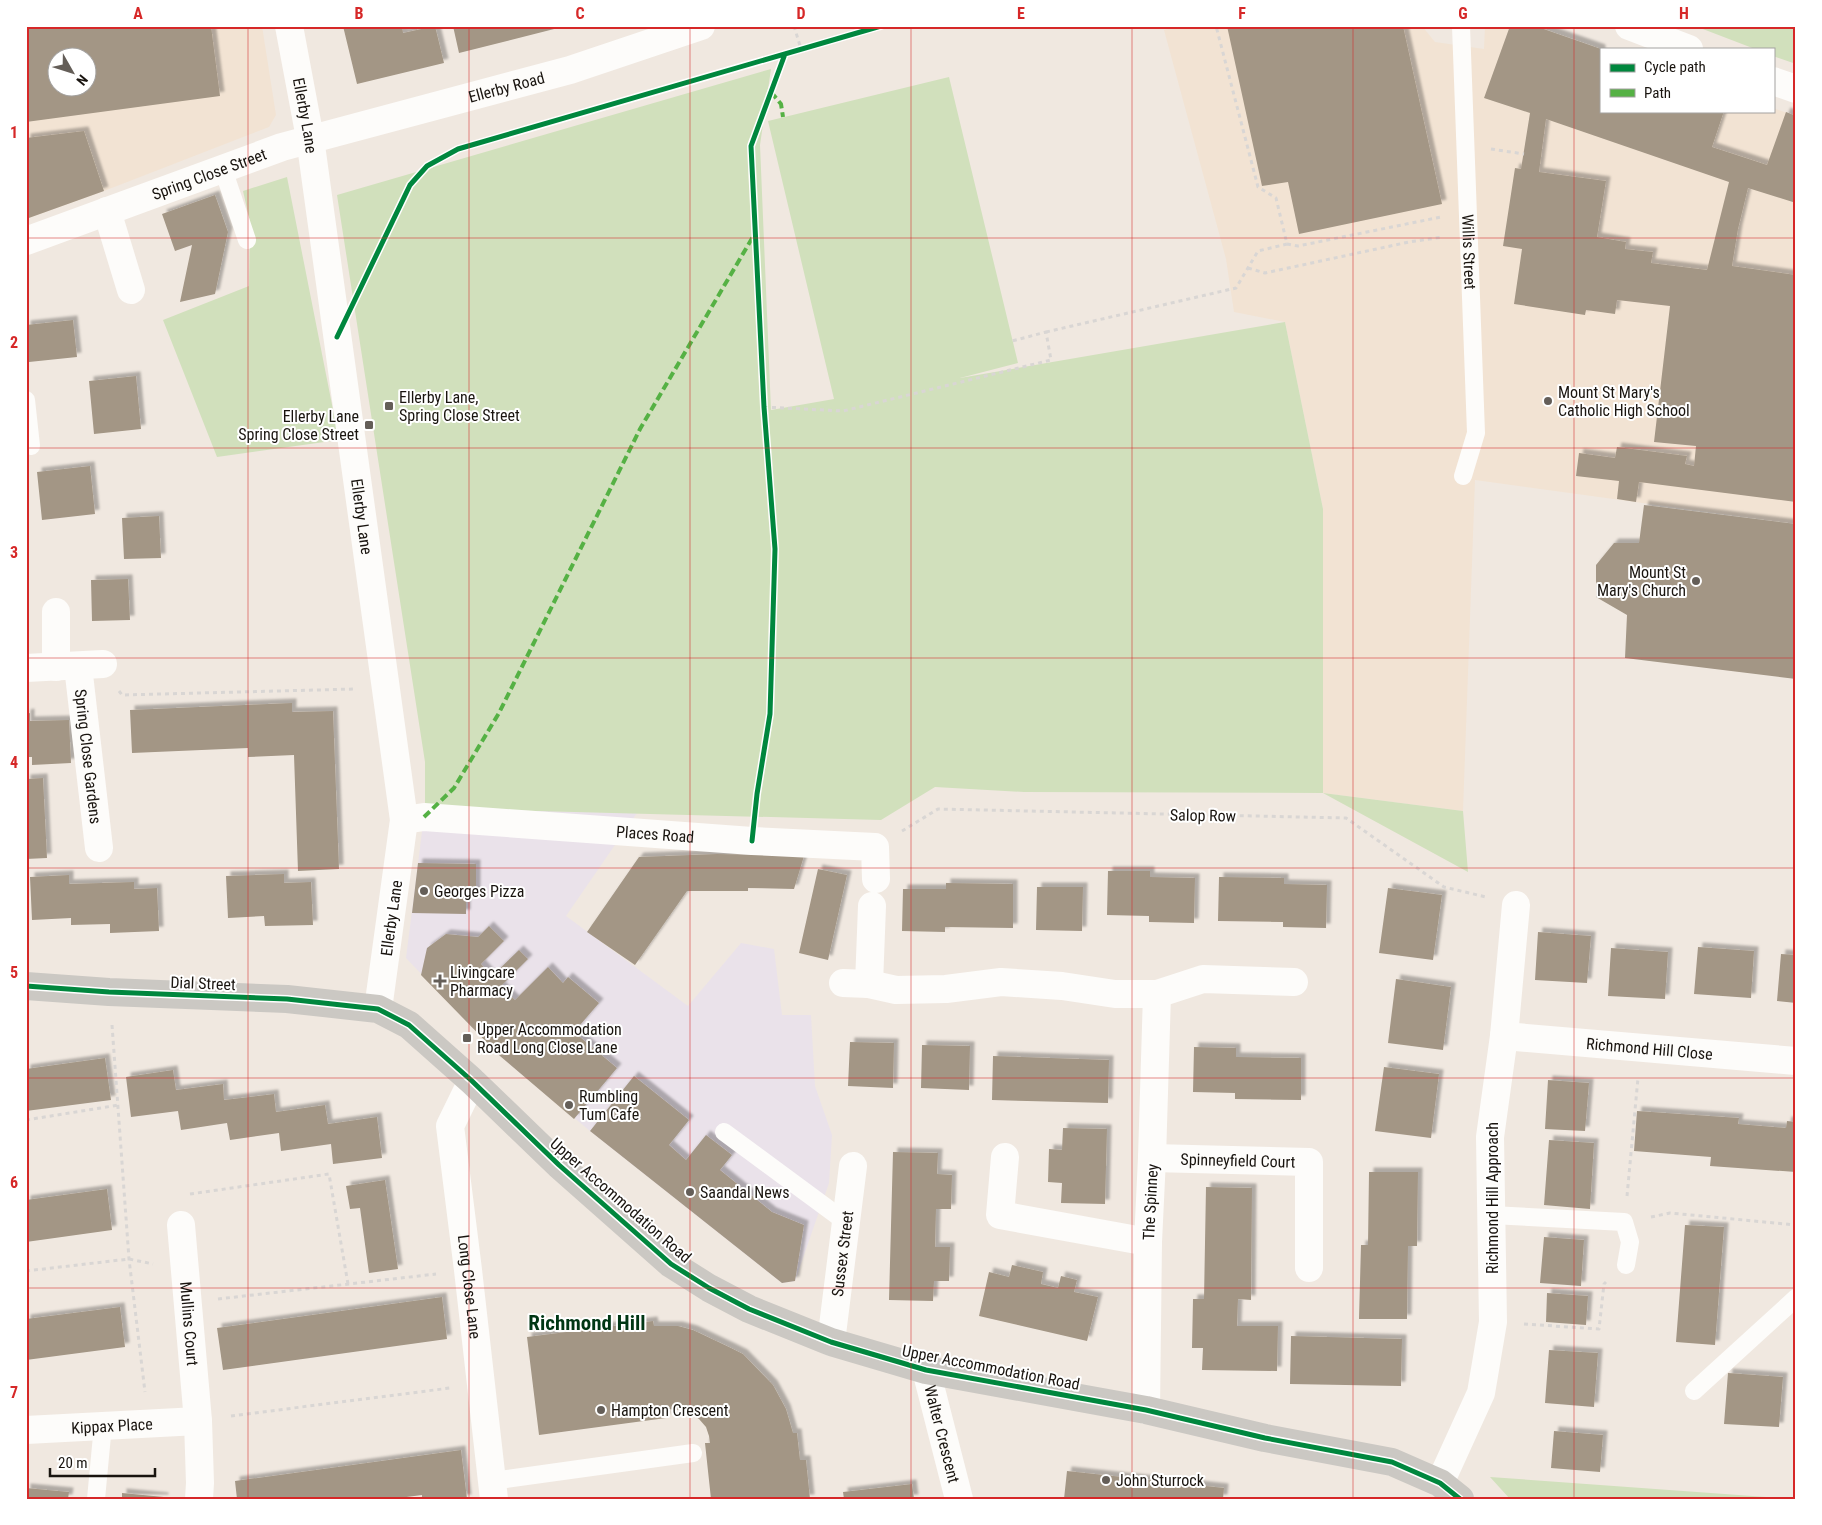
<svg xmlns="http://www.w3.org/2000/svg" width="1822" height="1525" font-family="'Roboto Condensed',sans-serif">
<defs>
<filter id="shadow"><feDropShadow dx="4.5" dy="-4.5" stdDeviation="1" flood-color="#0004"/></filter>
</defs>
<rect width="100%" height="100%" fill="#f0e8e0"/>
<!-- commercial -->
<path fill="#eae2ea" d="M425,808L637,813L566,916L688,1006L741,943L774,949L782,1015H811L815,1086L832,1135L829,1183L795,1281L782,1283L590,1131L500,1056L406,958Z"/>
<!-- built -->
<path fill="#f2e3d3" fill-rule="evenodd" d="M26,26H262L276,115L269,127L104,191L26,219ZM58,58H88V88H58Z
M1179,26H1422L1435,42L1484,49L1485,26H1535L1601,111H1773V108L1796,116V524L1475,480L1463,811L1323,793V509L1285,322L1234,312L1226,259L1164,30Z"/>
<!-- green -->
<path fill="#d1e0bc" d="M1695,26H1796V64L1773,56V49H1755Z
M771,69L760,145L771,410L834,399L768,121L949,77L1018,363L960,378L1285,322L1323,509V793L1463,811L1468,872L1323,793L1024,792L935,787L881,820L425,808V762L337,195Z
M287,177L339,440L217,457L163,320L249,286L250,222L243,191Z
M1490,1477L1795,1499H1510Z"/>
<!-- building -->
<path fill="#a39685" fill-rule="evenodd" filter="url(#shadow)" d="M26,26H211L220,96L26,122ZM58,58H88V88H58Z
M343,26H402L403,33L435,26L444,63L357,84Z
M453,26H562V27L459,53Z
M1227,26H1403L1442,204L1299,234L1288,182L1262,186Z
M1510,26H1535L1601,49V111H1724L1712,147L1767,165L1786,112L1796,116V203L1748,188L1738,229L1732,266L1796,275V502L1639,482L1636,502L1617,499L1619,481L1576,476L1579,453L1615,458L1617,447L1687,456L1685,464L1694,466L1696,446L1654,442L1670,306L1617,300L1615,314L1586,310L1585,315L1514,304L1522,249L1503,246L1515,168L1521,169L1530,113L1484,98ZM1546,119L1729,182L1707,270L1651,263L1653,252L1625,249L1626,242L1597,237L1606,181L1539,172Z
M84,131L104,191L26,219V138Z
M215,195L228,232L215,294L180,302L192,245L175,251L162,214Z
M73,320L77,357L29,362L26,325Z
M136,376L141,429L94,434L89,381Z
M90,466L95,514L42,520L37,472Z
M1644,505L1796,524V679L1625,658L1627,615L1596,597V565L1614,543H1639Z
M159,516L161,558L124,559L122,518Z
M128,579L130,620L92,621L91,580Z
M292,703V712L333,711L339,869L298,871L294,755L248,757V748L132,753L130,710Z
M30,713V721L69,720L71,763L32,765V757H26V714Z
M43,778L47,858L26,859V779Z
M717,854L804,856L794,889L748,888V891H687L635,965L587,932L639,857Z
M418,863L476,864V895H466V914L412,913Z
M818,869L847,875L828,960L799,953Z
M1108,871H1150V877L1195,878L1194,923L1149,922V916L1107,915Z
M284,874V883L311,882L313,925L265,926L264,916L228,918L226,876Z
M69,875V884L134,882V889L157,888L159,931L110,933V924L71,925V918L32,920L30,877Z
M1219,877L1284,878V884L1327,885L1326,928L1283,927V922L1218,921Z
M946,883L1013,884V928L945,927V932L902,931L903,889H946Z
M1037,887H1083L1082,931L1036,930Z
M1388,888L1442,895L1433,960L1379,953Z
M489,926L504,941L481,964L492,976L519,950L528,959L501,986L515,1000L548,967L563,983L568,977L599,1003L574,1032L617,1068L574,1119L500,1056L421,975L427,948L446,934L478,937Z
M1538,932L1591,936L1587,983L1535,980Z
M1698,947L1754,951L1751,998L1694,994Z
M1611,948L1668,952L1665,999L1608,996Z
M1781,954L1796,955V1003L1777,1001Z
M1396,979L1451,987L1443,1050L1388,1043Z
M850,1042L894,1043L893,1088L848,1086Z
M922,1045L970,1046L969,1090L921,1088Z
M1194,1047L1236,1048V1057L1301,1058V1100L1235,1099V1093L1193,1092Z
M993,1056L1109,1060L1108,1103L992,1100Z
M105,1058L111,1100L26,1111V1069Z
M1384,1067L1439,1074L1431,1138L1375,1131Z
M173,1070L176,1090L223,1084L224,1100L274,1094L276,1112L325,1105L328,1124L377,1117L382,1158L333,1164L331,1144L281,1151L279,1133L230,1140L227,1123L181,1130L178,1111L131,1117L126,1077Z
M634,1076L689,1120L669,1145L686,1160L706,1135L732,1155L720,1170L772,1212L804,1225L795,1281L782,1283L590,1131Z
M1548,1080L1589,1083L1585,1131L1545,1129Z
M1637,1111L1739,1118L1738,1124L1786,1128L1787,1121L1796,1122V1172L1710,1166L1711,1157L1634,1151Z
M1063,1128L1107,1129L1105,1204L1061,1203L1062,1183L1048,1182L1049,1149L1062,1150Z
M1549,1140L1594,1143L1590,1209L1544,1205Z
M893,1152L938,1153L937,1174L952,1175L951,1209H936L935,1247H950L949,1281H934L933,1301L889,1300Z
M1369,1172H1418L1417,1246H1408L1407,1319H1359L1361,1245H1368Z
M385,1180L398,1269L369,1273L360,1208L350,1209L346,1186Z
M1206,1187L1252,1188L1251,1300L1238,1299L1237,1326H1278L1277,1371L1202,1370L1203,1348H1192L1193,1299H1204Z
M107,1189L112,1230L26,1242V1200Z
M1685,1225L1724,1227L1715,1345L1676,1342Z
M1544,1237L1584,1240L1581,1286L1540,1283Z
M1012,1265L1043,1272L1041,1284L1058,1288L1061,1276L1077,1280L1074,1292L1098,1297L1087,1341L979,1316L989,1272L1009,1277Z
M1547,1293L1588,1296L1586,1325L1546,1322Z
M442,1297L447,1339L223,1370L217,1328Z
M120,1307L125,1347L26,1360V1319Z
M653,1321L654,1326H678L693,1330L731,1348L743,1354L773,1385L786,1409L793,1433H797L800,1460H806L810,1499H711L705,1443H710L709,1436L706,1427L699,1419L690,1413L681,1410L665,1409L666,1418L539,1435L527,1337Z
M1291,1336L1402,1339L1401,1386L1290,1384Z
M1549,1350L1598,1353L1594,1407L1545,1403Z
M1728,1373L1783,1377L1779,1427L1724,1424Z
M1554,1431L1603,1435L1600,1472L1551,1468Z
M461,1450L467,1499H422V1495L391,1499H237L235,1481Z
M1067,1471L1224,1488L1223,1499H1064Z
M912,1484L914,1499H844L843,1492Z
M26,1488L69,1492L68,1499H26Z
M122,1493L164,1497V1499H122Z"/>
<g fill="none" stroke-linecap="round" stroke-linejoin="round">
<!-- path -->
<path stroke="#d9d6d4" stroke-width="3" stroke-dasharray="4 4" stroke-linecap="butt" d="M794,26L801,49
M1491,149L1524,154
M1287,244L1298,246L1441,217
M1248,268L1265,273L1409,242L1443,237
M363,282L410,185L427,166L458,149L881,26
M1046,332L1236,288L1258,251L1287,244L1276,198L1258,187L1216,26
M764,407L843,411L1051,360L1046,332L1012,341
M119,691L122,695L355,689
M755,811L770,714L775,549L764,407L751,146L785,54
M902,831L938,809L1346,818L1444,887L1486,897
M112,1025L129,1259L145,1392
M26,1120L119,1105
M190,1194L329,1174L348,1284
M1627,1196L1638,1078
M1651,1217L1670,1213L1796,1225
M26,1271L129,1259L153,1264
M218,1299L436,1274
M1524,1324L1599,1329L1604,1284L1606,1282
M231,1416L450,1388"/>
<!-- lane -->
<g stroke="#fdfcfa" stroke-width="18">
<path id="s1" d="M1461,26L1476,433L1463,476"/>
<path d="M223,169L247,240"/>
<path d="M26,400L31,446"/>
<path d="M724,1132L846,1222"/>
<path d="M1491,1215L1624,1222L1630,1242L1626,1265"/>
<path d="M1694,1391L1796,1298"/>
<path d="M492,1481L693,1453"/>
<path d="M96,1499L103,1425"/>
</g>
<!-- street -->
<g stroke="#fdfcfa" stroke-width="28">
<path id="s2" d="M289,26L310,138L404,820L378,1009"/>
<path d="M1629,26L1689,49"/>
<path d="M1773,81L1796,89"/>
<path d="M107,211L131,290"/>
<path id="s3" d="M26,241L282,147L570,70L701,26"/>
<path d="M56,612V667"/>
<path id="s4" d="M78,666L99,848"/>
<path d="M26,668L103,664"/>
<path id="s5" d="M404,820L424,817L752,841L875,847L876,879"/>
<path d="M843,983L869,984L872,906"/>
<path d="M869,984L896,990L946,989L1001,982L1062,986L1115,994H1157L1152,1158L1148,1242L1146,1410"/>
<path d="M1157,994L1203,979L1294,982"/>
<path id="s6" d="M1504,1036L1796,1061"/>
<path id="s7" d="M472,1081L450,1126L468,1270L494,1499"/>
<path d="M1005,1157L1000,1215L1148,1242"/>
<path id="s8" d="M1152,1158L1309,1162V1268"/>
<path id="s9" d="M181,1225L198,1421L200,1483L199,1499"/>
<path id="s10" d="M831,1342L853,1166"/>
<path id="s11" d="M926,1370L959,1499"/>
<path id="s12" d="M26,1430L198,1421"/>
<path d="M1440,1483L1481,1393L1493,1322L1490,1137L1504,1036L1516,905"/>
</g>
<!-- secondary -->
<path stroke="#cbc8c3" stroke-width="28" d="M26,986L109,992L287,999L378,1009L409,1025L472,1081L559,1165L671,1264L709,1288L749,1309L831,1342L926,1370L1146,1410L1265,1438L1392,1462L1440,1483L1460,1499"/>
<!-- quiet -->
<path stroke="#55b144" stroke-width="4" stroke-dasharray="8 4" stroke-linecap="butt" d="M771,92L781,104L783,117
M424,817L454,788L499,713L640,429L754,235"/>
<!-- cycleway casing -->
<g stroke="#fff" stroke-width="8">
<path id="cycleway" d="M337,337L410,185L427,166L458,149L881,26
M752,841L757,794L770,714L775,549L764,407L751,146L785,54
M26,986L109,992L287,999L378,1009L409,1025L472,1081L559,1165L671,1264L709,1288L749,1309L831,1342L926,1370L1146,1410L1265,1438L1392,1462L1440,1483L1460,1499"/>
</g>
<!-- cycleway -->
<use href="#cycleway" stroke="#00873e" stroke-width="5"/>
</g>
<!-- grid -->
<path fill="none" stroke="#d62828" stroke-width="1" stroke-opacity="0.55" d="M248,26V1499M469,26V1499M690,26V1499M911,26V1499M1132,26V1499M1353,26V1499M1574,26V1499M26,238H1796M26,448H1796M26,658H1796M26,868H1796M26,1078H1796M26,1288H1796"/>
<!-- markers -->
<g fill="#645e58" stroke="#fff" stroke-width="2">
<circle cx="1548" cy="401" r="5"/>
<rect x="384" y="401" width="10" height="10" rx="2.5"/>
<rect x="364" y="420" width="10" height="10" rx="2.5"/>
<circle cx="1696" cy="581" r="5"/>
<circle cx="424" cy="891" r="5"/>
<path d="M437.5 973.5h5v5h5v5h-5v5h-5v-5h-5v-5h5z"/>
<rect x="462" y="1033" width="10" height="10" rx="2.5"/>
<circle cx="569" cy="1105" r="5"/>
<circle cx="690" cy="1192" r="5"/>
<circle cx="601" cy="1410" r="5"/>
<circle cx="1106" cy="1480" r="5"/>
</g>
<g text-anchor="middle" stroke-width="4" stroke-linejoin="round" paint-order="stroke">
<!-- street labels -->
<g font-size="16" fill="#19140f" stroke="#fff">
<text dy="6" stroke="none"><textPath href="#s3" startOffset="505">Ellerby Road</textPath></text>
<text dy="6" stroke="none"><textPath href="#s2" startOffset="91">Ellerby Lane</textPath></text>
<text dy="6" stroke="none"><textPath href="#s3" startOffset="195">Spring Close Street</textPath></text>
<text dy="6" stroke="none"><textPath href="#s1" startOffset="226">Willis Street</textPath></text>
<text dy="6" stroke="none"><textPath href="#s2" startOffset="496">Ellerby Lane</textPath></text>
<text dy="6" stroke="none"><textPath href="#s4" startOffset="91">Spring Close Gardens</textPath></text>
<text transform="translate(1203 815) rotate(1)" y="6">Salop Row</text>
<text dy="6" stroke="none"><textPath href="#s5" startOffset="252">Places Road</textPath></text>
<text transform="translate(391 918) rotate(-82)" y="6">Ellerby Lane</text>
<text transform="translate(203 983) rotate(2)" y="6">Dial Street</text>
<text dy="6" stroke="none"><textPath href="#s6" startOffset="146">Richmond Hill Close</textPath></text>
<text dy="6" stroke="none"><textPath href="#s8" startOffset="86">Spinneyfield Court</textPath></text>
<text transform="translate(1492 1198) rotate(-90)" y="6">Richmond Hill Approach</text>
<text transform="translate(621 1200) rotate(41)" y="6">Upper Accommodation Road</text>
<text transform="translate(1150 1202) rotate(-87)" y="6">The Spinney</text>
<text dy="6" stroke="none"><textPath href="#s10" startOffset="89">Sussex Street</textPath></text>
<text dy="6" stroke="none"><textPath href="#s7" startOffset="212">Long Close Lane</textPath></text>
<text dy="6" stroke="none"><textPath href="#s9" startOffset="99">Mullins Court</textPath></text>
<text transform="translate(991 1367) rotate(11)" y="6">Upper Accommodation Road</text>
<text dy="6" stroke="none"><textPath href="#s12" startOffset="86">Kippax Place</textPath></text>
<text dy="6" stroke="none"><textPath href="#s11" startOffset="66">Walter Crescent</textPath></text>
</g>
<!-- poi labels -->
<g font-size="16" fill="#19140f" stroke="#fff" text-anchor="start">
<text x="1558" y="398">Mount St Mary's<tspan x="1558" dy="18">Catholic High School</tspan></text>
<text x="399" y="403">Ellerby Lane,<tspan x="399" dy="18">Spring Close Street</tspan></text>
<text x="359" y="422" text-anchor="end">Ellerby Lane<tspan x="359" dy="18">Spring Close Street</tspan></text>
<text x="1686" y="578" text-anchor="end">Mount St<tspan x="1686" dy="18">Mary's Church</tspan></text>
<text x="434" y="897">Georges Pizza</text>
<text x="450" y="978">Livingcare<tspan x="450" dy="18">Pharmacy</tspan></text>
<text x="477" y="1035">Upper Accommodation<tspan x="477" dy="18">Road Long Close Lane</tspan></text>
<text x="579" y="1102">Rumbling<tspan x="579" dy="18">Tum Cafe</tspan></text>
<text x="700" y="1198">Saandal News</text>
<text x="611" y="1416">Hampton Crescent</text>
<text x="1116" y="1486">John Sturrock</text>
</g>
<!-- district labels -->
<g font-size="21" font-weight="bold" fill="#003614" stroke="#fff">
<text x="587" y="1330">Richmond Hill</text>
</g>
</g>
<!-- border -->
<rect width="1822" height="1525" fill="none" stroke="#ffffff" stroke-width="55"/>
<!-- legend -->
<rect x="1600" y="48" width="175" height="65" fill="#ffffff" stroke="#a3a19f"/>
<rect x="1610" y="64" width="25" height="8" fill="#00873e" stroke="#a3a19f"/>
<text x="1644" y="72" font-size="15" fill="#19140f">Cycle path</text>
<rect x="1610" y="89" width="25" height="8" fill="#55b144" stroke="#a3a19f"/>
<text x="1644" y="98" font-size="15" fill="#19140f">Path</text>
<!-- north arrow -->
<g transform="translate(72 72) rotate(129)"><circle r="24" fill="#ffffff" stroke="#a3a19f"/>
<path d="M0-4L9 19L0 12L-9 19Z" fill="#645e58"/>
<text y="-8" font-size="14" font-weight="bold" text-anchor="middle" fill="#19140f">N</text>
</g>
<!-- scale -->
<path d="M50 1468v8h105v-8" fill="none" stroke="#19140f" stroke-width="2.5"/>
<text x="58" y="1468" font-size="15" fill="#19140f" stroke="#ffffff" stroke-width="4" paint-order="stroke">20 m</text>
<rect x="28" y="28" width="1766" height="1470" fill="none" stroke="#d62828" stroke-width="2"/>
<g font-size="16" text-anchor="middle" font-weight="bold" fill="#d62828">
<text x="138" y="19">A</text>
<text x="359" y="19">B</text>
<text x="580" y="19">C</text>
<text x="801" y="19">D</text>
<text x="1021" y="19">E</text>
<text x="1242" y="19">F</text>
<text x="1463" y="19">G</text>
<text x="1684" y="19">H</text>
<text x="14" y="138">1</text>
<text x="14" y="348">2</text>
<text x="14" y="558">3</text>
<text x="14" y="768">4</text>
<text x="14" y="978">5</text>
<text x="14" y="1188">6</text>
<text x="14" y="1398">7</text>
</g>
</svg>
